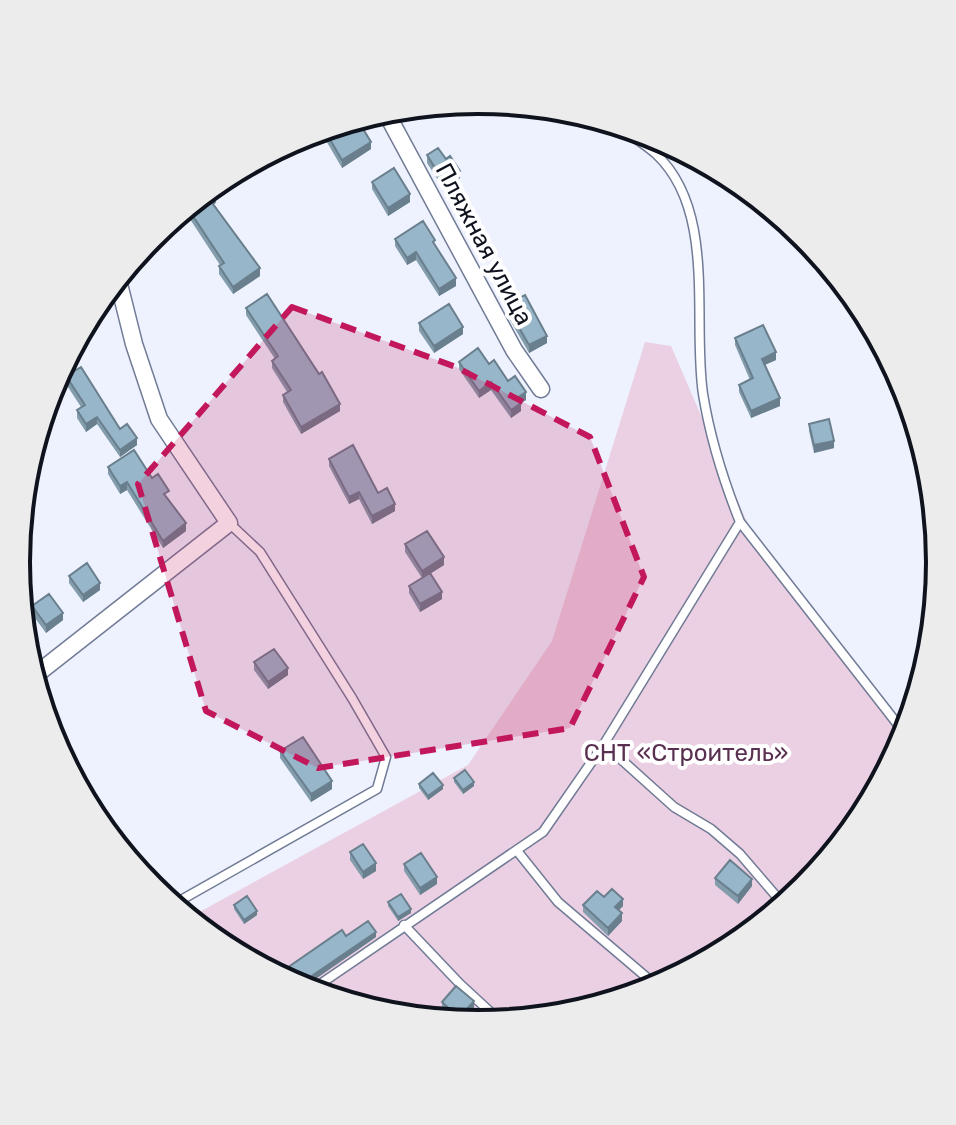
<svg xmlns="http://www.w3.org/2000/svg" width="956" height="1125" font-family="Rubik,sans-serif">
<rect width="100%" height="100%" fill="#edf2fe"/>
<!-- green -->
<path fill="#ead0e2" d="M645,342L671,346L750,529L907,729L905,740L804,890L654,990L478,1024L301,989L192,916L468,765L552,641Z"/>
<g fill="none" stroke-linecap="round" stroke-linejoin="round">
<!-- lane casing -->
<g stroke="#717b96" stroke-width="11">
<path id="lane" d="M622,129C633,137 646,145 656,154C717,211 692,320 703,394C710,437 724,482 740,522L906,735
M636,132L670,146
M604,744L674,807L711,829L740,854L783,904
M518,852L558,902L658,987
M174,904L377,789L386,757L352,698L260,552L229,523
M404,925L460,984L499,1020
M310,991L543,832L604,744L740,522"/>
</g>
<!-- street casing -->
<g stroke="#717b96" stroke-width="19">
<path id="street" d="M389,118L514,350L541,389
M38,673L229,523L159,419L134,344L119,284"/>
</g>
<!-- lane -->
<use href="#lane" stroke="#fff" stroke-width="8"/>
<!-- street -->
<use href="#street" stroke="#fff" stroke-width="16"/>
</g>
<!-- wall -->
<path fill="#839dad" d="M360,124L371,149L342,168L321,132Z
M427,155L460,178L444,189L427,163Z
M372,182L410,202L388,216L372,189Z
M211,196L215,207L260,276L233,294L219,274V266L220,265L186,213Z
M395,239L435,246L456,286L439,296L416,260L407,265L395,246Z
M506,305L547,343L529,353L506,313Z
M246,308L340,411L301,434L283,402V395L287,392L272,368V361L275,359L246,315Z
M419,323L463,334L434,353L419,331Z
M735,338L776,360L765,365L780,406L751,418L739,392V385L750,380L735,345Z
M459,362L489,364L508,381L526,400L521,403V411L511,418L491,390L479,398L459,369Z
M66,376L120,429L137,445L120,457L97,424L86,432L77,418V410L81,407L66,384Z
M809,424L834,448L814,453L809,431Z
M329,459L378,493L395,511L372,524L359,499L349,504L329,466Z
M108,467L152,478L169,499L186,531L163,548L127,490L120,494L108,474Z
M405,544L444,565L431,573L442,599L420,612L409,593V586L422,578L405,552Z
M69,576L100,590L83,602L69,583Z
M32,606L63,620L46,633L32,614Z
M254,662L288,675L268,689L254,670Z
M280,751L332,789L311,802L280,758Z
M454,778L474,786L463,794L454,782Z
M419,784L443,789L428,800L419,788Z
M350,852L376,871L363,879L350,860Z
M404,864L437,884L420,895L404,871Z
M715,878L752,886L738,904L715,885Z
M604,897L623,906L619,910L622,921L608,936L583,912V905Z
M388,902L411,913L398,921L388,906Z
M234,905L257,915L244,924L234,909Z
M346,936L376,937L301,989L287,980L284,975V970Z
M442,1002L474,1009L462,1021L453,1020L442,1009Z"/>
<!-- shaded-wall -->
<path fill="#6a7f8d" d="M371,142V149L342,168V160Z
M460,171V178L444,189V182Z
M410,194V202L388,216V208Z
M416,252V260L407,265V258Z
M260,268V276L233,294V287Z
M456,278V286L439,296V289Z
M463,327V334L434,353V346Z
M547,336V343L529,353V345Z
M776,352V360L762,366V359Z
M57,378V385L50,390L51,385Z
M491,382V390L479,398V391Z
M526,392V400L521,403V411L511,418V410L517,398Z
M780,398V406L751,418V411Z
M340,404V411L301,434V427Z
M97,417V424L86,432V424Z
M137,438V445L120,457V450Z
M834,441V448L814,453V445Z
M127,482V490L120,494V486Z
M359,492V499L349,504V497Z
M395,504V511L372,524V516Z
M186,523V531L163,548V541Z
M444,557V565L422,579V571Z
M100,583V590L83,602V595Z
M442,592V599L420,612V604Z
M63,613V620L46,633V625Z
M288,668V675L268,689V682Z
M332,781V789L311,802V794Z
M474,782V786L463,794V790Z
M443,785V789L428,800V796Z
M376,863V871L363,879V872Z
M437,877V884L420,895V888Z
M752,879V886L738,904V896Z
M623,899V906L615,914V907Z
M411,909V913L398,921V917Z
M257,911V915L244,924V920Z
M622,913V921L608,936V928Z
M376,932V937L301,989L297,986Z
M474,1001V1009L462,1021H459V1018Z"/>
<!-- building -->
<path fill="#98b6c9" stroke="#6a7f8d" stroke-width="2" d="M360,124L371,142L342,160L325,131Z
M438,148L446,159L450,156L460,171L444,182L427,155Z
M394,168L410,194L388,208L372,182Z
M211,196L215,202L213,204L260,268L233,287L219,266L224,263L189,210Z
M423,221L435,240L433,242L456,278L439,289L416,252L407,258L395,239Z
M267,294L319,374L322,372L340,404L301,427L283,395L291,390L272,361L278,356L246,308Z
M525,295L547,336L529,345L506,305Z
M449,304L463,327L434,346L419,323Z
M763,325L776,352L762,359L780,398L751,411L739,385L753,378L735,338Z
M478,348L489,364L494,360L508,381L515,376L526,392L517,398L521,403L511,410L491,382L479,391L459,362Z
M81,367L120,429L127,424L137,438L120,450L97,417L86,424L77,410L85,405L66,376Z
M829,419L834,441L814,445L809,424Z
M353,445L378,493L387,488L395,504L372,516L359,492L349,497L329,459Z
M134,450L152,478L158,474L169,491L164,494L186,523L163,541L127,482L120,486L108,467Z
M427,531L444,557L422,571L405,544Z
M87,563L100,583L83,595L69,576Z
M430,573L442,592L420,604L409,586Z
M49,594L63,613L46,625L32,606Z
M274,649L288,668L268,682L254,662Z
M303,737L332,781L311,794L280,751Z
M465,770L474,782L463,790L454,778Z
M433,773L443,785L428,796L419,784Z
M363,844L376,863L363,872L350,852Z
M421,853L437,877L420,888L404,864Z
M730,860L752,879L738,896L715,878Z
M612,889L623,899L615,907L622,913L608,928L583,905L597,891L604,897Z
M401,894L411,909L398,917L388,902Z
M247,896L257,911L244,920L234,905Z
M368,921L376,932L297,986L293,984L284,970L342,930L346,936Z
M456,986L474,1001L459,1018L442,1002Z"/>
<!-- marked area -->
<path fill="#c2185b" fill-opacity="0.2" stroke="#c2185b" stroke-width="6" stroke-dasharray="16 10" stroke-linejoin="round" d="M292,307L456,367L590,437L644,577L570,728L318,768L206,711L138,484Z"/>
<g text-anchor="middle" stroke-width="8" stroke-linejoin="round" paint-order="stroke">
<!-- street labels -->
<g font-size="24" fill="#0f131d" stroke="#fff">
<text transform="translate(484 244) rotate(62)" y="8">Пляжная улица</text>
</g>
<!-- park labels -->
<g font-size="24" fill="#5a3051" stroke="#fff">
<text x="686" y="761">СНТ «Строитель»</text>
</g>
</g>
<!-- crop -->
<path d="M0 0H956V1125H0ZM30 562a448 448 0 1 1 896 0a448 448 0 1 1-896 0Z" fill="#ececed" fill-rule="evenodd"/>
<path fill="none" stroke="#0f131d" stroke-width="4" d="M30 562a448 448 0 1 1 896 0a448 448 0 1 1-896 0Z"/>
</svg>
